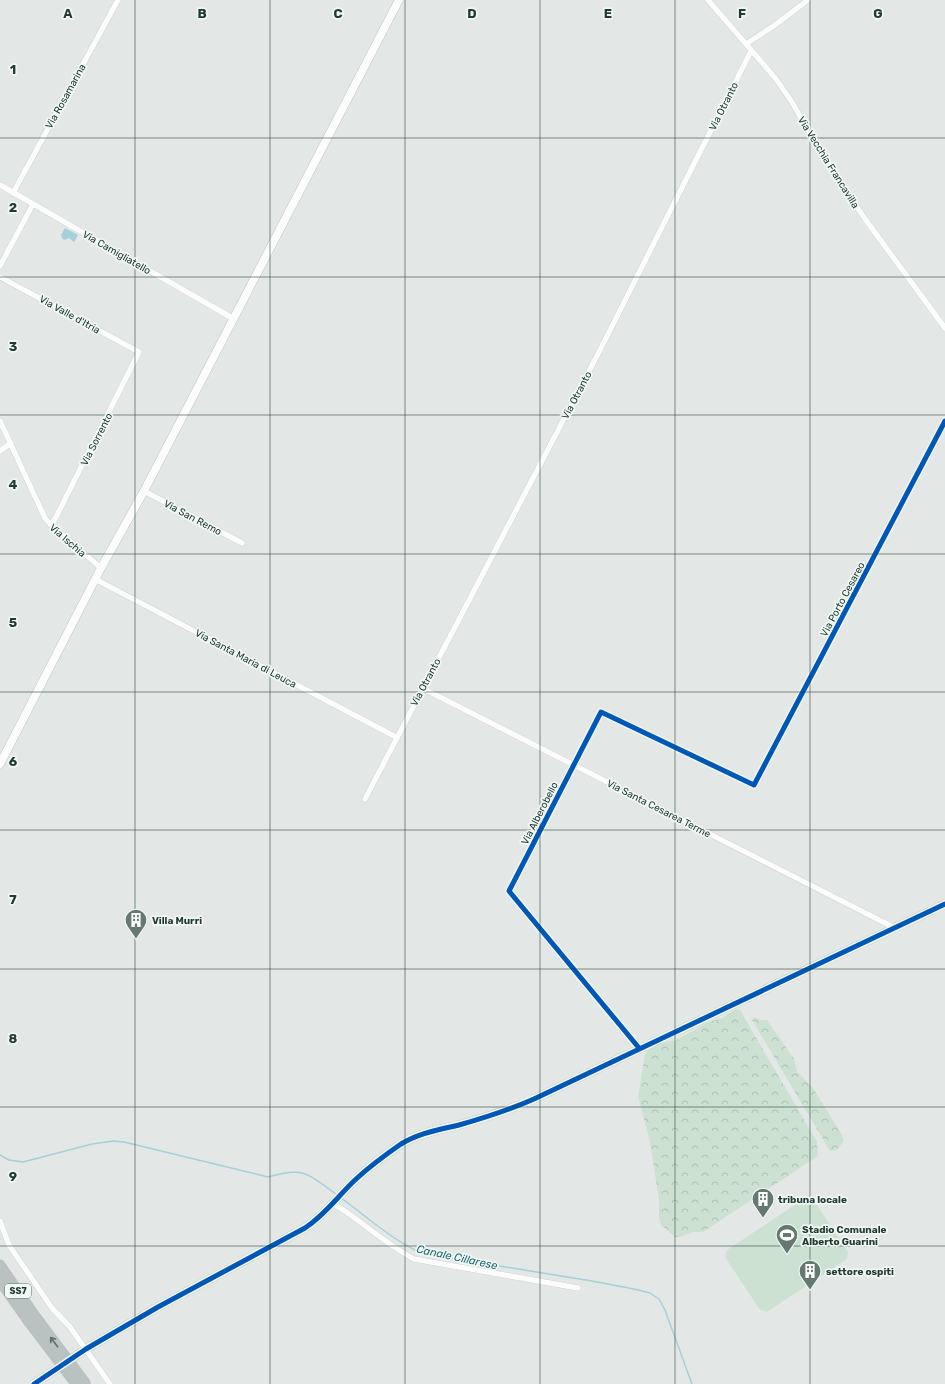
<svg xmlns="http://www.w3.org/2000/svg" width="945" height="1384" font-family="Rubik,sans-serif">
<defs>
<pattern id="forest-crowns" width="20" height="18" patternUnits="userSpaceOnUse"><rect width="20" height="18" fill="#cce1d2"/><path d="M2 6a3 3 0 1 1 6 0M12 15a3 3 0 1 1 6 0" fill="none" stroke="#afc2b5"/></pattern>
</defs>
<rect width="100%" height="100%" fill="#e3e8e6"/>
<!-- forest -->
<path fill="url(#forest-crowns)" d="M736,1009L740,1010L817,1142L818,1156L703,1232H693L680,1237H675L661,1225L659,1217V1200L650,1142L638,1097L645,1054L651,1046L676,1040L693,1031L705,1023L722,1018Z
M754,1017L761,1020H767L794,1059L797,1071L813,1088L842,1135L843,1142C839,1148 837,1151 830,1151L752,1020Z"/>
<!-- garden -->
<path fill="#cce1d2" d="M807,1197L813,1199L848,1252L847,1259L767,1312L760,1310L725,1257L727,1250Z"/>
<!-- water -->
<path fill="#a4d0d7" d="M65,228L78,235L74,242L69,238L64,240L62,238L61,235Z"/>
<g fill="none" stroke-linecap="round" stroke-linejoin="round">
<!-- stream -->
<path stroke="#a4d0d7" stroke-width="1.5" d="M0,1155L9,1160L23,1162L92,1144L113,1141L124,1142L268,1177C305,1166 307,1174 336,1194
M341,1198C366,1216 390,1238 417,1251L432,1255L592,1281L634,1289L650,1293L659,1299L665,1310L692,1384"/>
<!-- street casing -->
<g stroke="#c0c5c3" stroke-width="6">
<path id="street" d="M708,0L776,79L792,102L807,129L837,177L865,219L945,328
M746,44L775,25L808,0
M0,185L234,319
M13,193L118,0
M0,266L33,204
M0,277L139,352L56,517L51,525
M0,421L45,518L51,525L101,568
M0,451L11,443
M144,491L242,543
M95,579L396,737
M422,688L895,928
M365,799L600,350L751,51
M639,1048L509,891L601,712L754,785L945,421
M334,1204C362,1221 385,1244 414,1259L578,1288
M0,1221L9,1245L52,1308L70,1327L110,1384"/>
</g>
<!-- secondary casing -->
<g stroke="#bfc6c3" stroke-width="9">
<path id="secondary" d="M0,764L101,568L144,491L399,0
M34,1384L86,1349L158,1307L305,1228C326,1214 337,1197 355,1180C369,1167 385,1155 401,1144C419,1133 438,1130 459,1125C484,1118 509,1110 534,1099L945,904"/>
</g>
<!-- highway casing -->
<g stroke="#bcc5c2" stroke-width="11">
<path id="highway" d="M0,1265L35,1316
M0,1281L29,1322"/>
</g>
<!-- street -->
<use href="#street" stroke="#fbfcfb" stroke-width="5.5"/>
<!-- secondary -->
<use href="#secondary" stroke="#fbfcfb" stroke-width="8"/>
<!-- highway -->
<use href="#highway" stroke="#b9c2c0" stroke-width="10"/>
<!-- highway-bridge casing -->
<g stroke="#bcc5c2" stroke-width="11" stroke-linecap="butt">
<path id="highway-bridge" d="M35,1316L86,1384
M29,1322L76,1384"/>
</g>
<!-- highway-bridge -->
<use href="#highway-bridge" stroke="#b9c2c0" stroke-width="10"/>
<!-- cycleway casing -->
<g stroke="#f1f8f4" stroke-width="8">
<path id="cycleway" d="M639,1048L509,891L601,712L754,785L945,421
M34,1384L86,1349L158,1307L305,1228C326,1214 337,1197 355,1180C369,1167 385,1155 401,1144C419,1133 438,1130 459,1125C484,1118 509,1110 534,1099L945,904"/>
</g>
<!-- cycleway -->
<use href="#cycleway" stroke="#0057b8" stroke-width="5"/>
</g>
<!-- one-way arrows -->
<defs><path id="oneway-shaft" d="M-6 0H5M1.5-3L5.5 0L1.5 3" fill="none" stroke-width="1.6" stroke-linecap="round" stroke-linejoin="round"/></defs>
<use stroke="#5e716c" href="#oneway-shaft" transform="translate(54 1342) rotate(-127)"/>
<!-- grid -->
<path fill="none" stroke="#213b34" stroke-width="1" stroke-opacity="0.55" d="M135,0V1384M270,0V1384M405,0V1384M540,0V1384M675,0V1384M810,0V1384M0,138H945M0,277H945M0,415H945M0,554H945M0,692H945M0,830H945M0,969H945M0,1107H945M0,1246H945"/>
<!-- icons -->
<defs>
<g id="building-pin" transform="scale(1.15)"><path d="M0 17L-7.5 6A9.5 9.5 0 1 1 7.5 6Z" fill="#657872" stroke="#f1f8f4"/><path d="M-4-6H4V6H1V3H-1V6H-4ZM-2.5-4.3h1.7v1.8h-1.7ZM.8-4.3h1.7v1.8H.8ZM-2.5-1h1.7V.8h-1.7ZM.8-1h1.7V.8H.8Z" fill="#fff"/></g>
<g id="stadium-pin" transform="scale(1.15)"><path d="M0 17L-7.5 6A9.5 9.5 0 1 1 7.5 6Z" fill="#657872" stroke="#f1f8f4"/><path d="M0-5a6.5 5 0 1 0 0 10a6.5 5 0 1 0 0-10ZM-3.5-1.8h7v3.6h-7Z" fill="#fff"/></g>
</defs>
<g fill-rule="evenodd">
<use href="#building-pin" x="136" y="920"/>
<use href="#building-pin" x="763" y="1199"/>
<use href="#stadium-pin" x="787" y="1235"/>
<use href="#building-pin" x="810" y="1271"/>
</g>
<g text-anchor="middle" stroke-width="3.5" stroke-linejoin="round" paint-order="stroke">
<!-- shield labels -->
<rect fill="#f1f8f4" stroke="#5f746e" stroke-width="1" x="5" y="1284" width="26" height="14" rx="3"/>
<g font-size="9" font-weight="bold" fill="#213b34">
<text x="18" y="1294">SS7</text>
</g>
<!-- street labels -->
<g font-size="10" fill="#213b34" stroke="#f1f8f4">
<text transform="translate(65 96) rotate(-61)" y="4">Via Rosamarina</text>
<text transform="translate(723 106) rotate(-63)" y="4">Via Otranto</text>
<text transform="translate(829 162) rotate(58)" y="4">Via Vecchia Francavilla</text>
<text transform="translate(117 252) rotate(30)" y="4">Via Camigliatello</text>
<text transform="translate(70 314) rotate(29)" y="4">Via Valle d'Itria</text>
<text transform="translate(576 395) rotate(-62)" y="4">Via Otranto</text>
<text transform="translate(96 439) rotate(-63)" y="4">Via Sorrento</text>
<text transform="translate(193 517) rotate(28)" y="4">Via San Remo</text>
<text transform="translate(68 540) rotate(41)" y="4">Via Ischia</text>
<text transform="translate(842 599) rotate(-62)" y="4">Via Porto Cesareo</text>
<text transform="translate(246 658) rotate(28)" y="4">Via Santa Maria di Leuca</text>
<text transform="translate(425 682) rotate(-62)" y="4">Via Otranto</text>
<text transform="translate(659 808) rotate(27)" y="4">Via Santa Cesarea Terme</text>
<text transform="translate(539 813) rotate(-63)" y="4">Via Alberobello</text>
</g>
<!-- poi labels -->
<g font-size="10" font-weight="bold" fill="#213b34" stroke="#f1f8f4" text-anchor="start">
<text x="152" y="924">Villa Murri</text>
<text x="778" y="1203">tribuna locale</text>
<text x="802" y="1233">Stadio Comunale<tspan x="802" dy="12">Alberto Guarini</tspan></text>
<text x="826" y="1275">settore ospiti</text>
</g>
<!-- water labels -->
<g font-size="11" font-style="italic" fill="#1c6976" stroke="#f1f8f4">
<text transform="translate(457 1257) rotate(12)" y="4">Canale Cillarese</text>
</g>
</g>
<g font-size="13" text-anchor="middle" font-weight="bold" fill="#213b34" stroke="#f1f8f4" stroke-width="3.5" stroke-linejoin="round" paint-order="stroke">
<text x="68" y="18">A</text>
<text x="202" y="18">B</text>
<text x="338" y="18">C</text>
<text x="472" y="18">D</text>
<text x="608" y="18">E</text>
<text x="742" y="18">F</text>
<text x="878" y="18">G</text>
<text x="13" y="74">1</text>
<text x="13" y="212">2</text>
<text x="13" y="351">3</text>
<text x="13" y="489">4</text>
<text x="13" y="627">5</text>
<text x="13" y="766">6</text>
<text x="13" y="904">7</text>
<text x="13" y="1043">8</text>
<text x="13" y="1181">9</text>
</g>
</svg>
